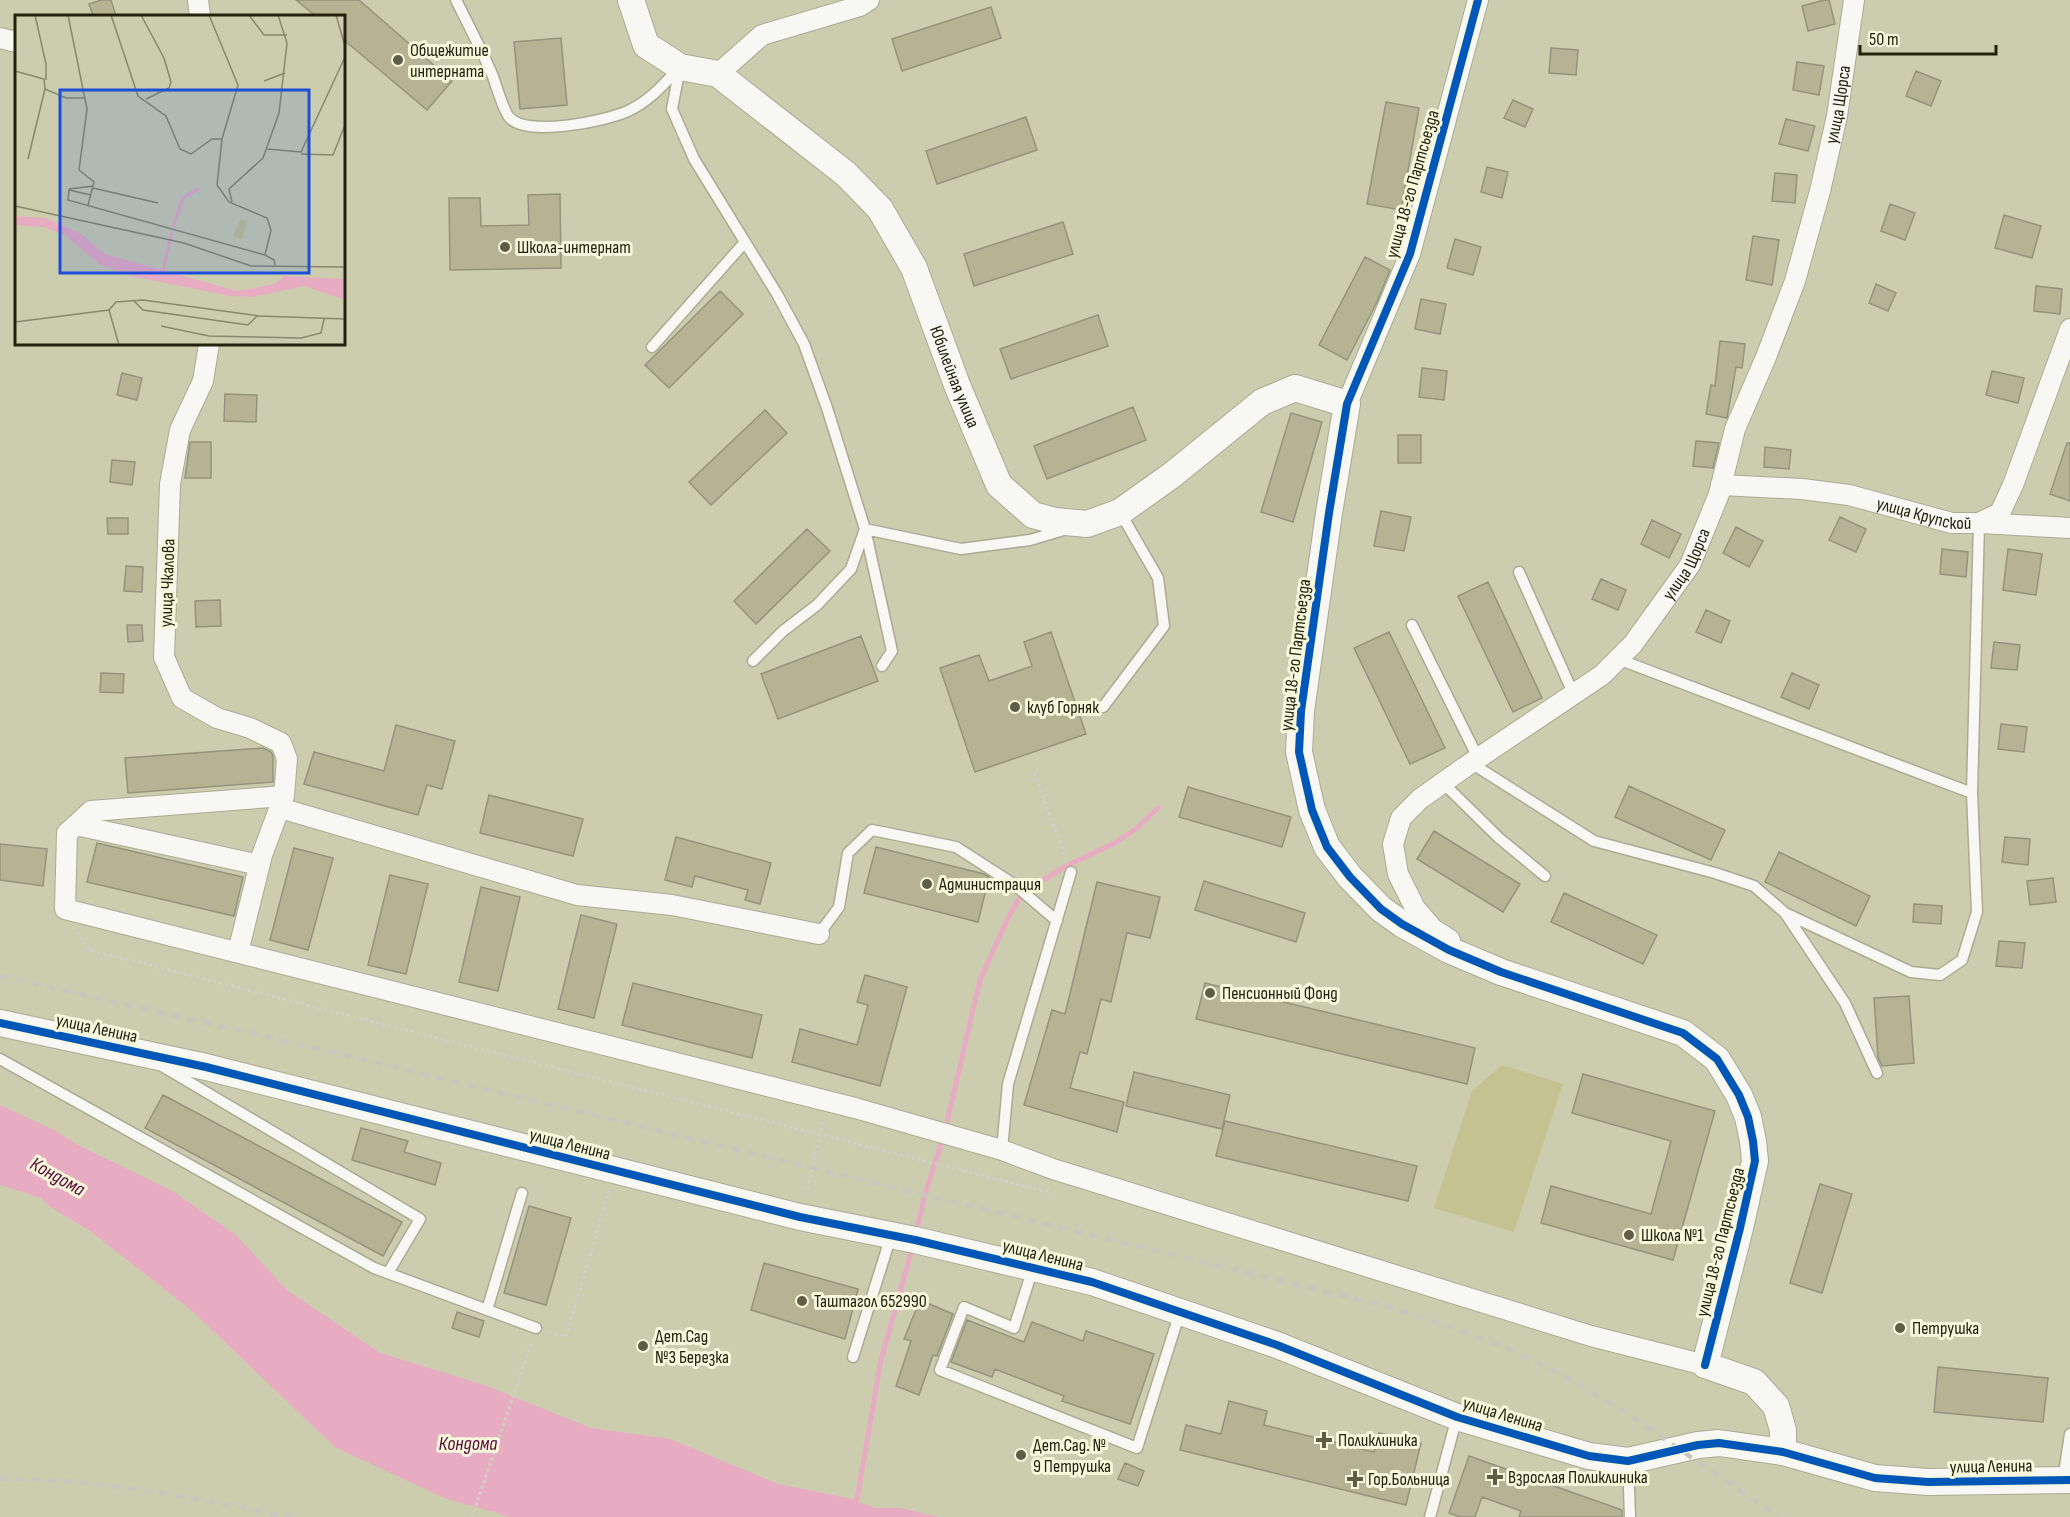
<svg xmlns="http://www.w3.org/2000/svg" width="2070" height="1517" font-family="'Sofia Sans Condensed',sans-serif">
<rect width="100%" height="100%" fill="#ccccaf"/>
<!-- green -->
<path fill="#c3c391" d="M1502,1065L1563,1084L1514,1232L1434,1208L1472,1091Z"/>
<!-- water -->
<path fill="#e8acc2" d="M0,1105L54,1130L78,1145L174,1192L236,1235L287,1290L380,1353L484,1385L591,1428L670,1439L778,1484L852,1499L875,1508H900L938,1517H511L444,1498L335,1447L191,1310L90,1231L49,1206L41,1198L0,1185Z"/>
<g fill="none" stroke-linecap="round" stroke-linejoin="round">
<!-- stream -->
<path stroke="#e8acc2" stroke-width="5" d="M916,1234L925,1194L944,1135L980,980L1008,918L1023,892L1068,865L1113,844L1136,829L1158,808
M852,1517L857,1499L881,1360L913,1246"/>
</g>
<!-- building -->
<path fill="#b4b495" stroke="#94947e" stroke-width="1.5" d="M101,0H111L116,16H93L89,4Z
M296,0H359L452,81L427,110L344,40V16H316Z
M1824,0H1829L1835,24L1808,31L1802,6Z
M991,7L1001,38L902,71L892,39Z
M561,38L567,105L520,109L514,42Z
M1551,48L1578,50L1576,75L1549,73Z
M1797,62L1824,66L1819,95L1793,90Z
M1916,71L1941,81L1931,106L1906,96Z
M1513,100L1533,109L1525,127L1504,118Z
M1386,102L1419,108L1401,210L1367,204Z
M1026,117L1037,150L937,184L926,151Z
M1786,119L1815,126L1808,151L1779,144Z
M1487,167L1508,172L1502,198L1481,192Z
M1775,173L1797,175L1795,203L1772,201Z
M560,194L561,268L450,270L449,198H480L481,226L529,225L528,195Z
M1890,204L1915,213L1905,240L1881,231Z
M2004,215L2041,226L2032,258L1995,248Z
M1063,222L1073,254L974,286L964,254Z
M1753,236L1779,240L1772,285L1746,280Z
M1455,239L1481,247L1473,275L1447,268Z
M1365,257L1390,270L1377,302L1347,360L1319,345Z
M1876,284L1896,293L1888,311L1869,303Z
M2036,286L2062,289L2060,314L2034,311Z
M720,291L743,314L669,388L645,365Z
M1421,299L1446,304L1440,334L1415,329Z
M1098,315L1108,346L1011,379L1000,349Z
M1720,341L1745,344L1742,368L1736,367L1727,418L1706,414L1711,385L1715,386Z
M1422,368L1447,371L1444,400L1419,397Z
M1992,371L2024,378L2018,403L1986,395Z
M122,373L142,378L137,400L117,395Z
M225,394L257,395L256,422L224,421Z
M1133,407L1146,440L1047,479L1034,446Z
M765,410L787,433L711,505L689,482Z
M1291,413L1322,422L1293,522L1261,512Z
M1398,435H1421V463H1398Z
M1696,441L1719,443L1713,468L1693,466Z
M190,442H211V478H185Z
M2067,443H2070V501L2050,494Z
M1765,447L1791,450L1789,469L1764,467Z
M112,460L135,462L132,485L110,482Z
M1381,511L1411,517L1404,551L1374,546Z
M1840,517L1866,529L1856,552L1829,540Z
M107,518H128V534H108Z
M1652,520L1681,534L1669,558L1641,544Z
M1736,527L1763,541L1749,567L1723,553Z
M807,529L830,551L756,624L734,601Z
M1942,549L1968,552L1966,577L1940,574Z
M2008,549L2042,554L2036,595L2003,590Z
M126,566L143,567L142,592L124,591Z
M1601,579L1626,590L1618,610L1592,599Z
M1488,582L1542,698L1513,712L1458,596Z
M220,600L221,626L196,627L195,601Z
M1706,610L1730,621L1721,643L1696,632Z
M127,625H142L143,641L128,642Z
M1051,632L1086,734L975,772L940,668L979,655L989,681L1032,666L1024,642Z
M1389,632L1445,748L1410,764L1354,648Z
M861,636L878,681L778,719L761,674Z
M1994,642L2020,645L2017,670L1991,668Z
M101,673L124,674L123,693L100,692Z
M1792,673L1819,685L1809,709L1781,697Z
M2001,724L2027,727L2024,752L1998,749Z
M396,725L455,741L442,789L427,785L418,815L304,784L314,752L384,771Z
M263,748L271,752L273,756V782L128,793L125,758Z
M1629,786L1725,830L1711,860L1615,817Z
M1188,787L1291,817L1282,847L1179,817Z
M489,795L583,819L573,856L480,833Z
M1434,831L1520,884L1503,912L1417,859Z
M676,837L771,863L760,904L745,900L748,890L695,876L692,887L665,880Z
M2005,837L2030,839L2028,865L2002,862Z
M97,843L243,877L234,916L87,882Z
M0,844L47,849L43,886L0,880Z
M876,847L984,874L989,877L978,922L864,893Z
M294,848L333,858L308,950L270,940Z
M1779,852L1870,896L1856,926L1765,882Z
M390,875L428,884L406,974L368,965Z
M2053,878L2056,902L2030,905L2027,881Z
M1204,881L1305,913L1296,942L1195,910Z
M1097,882L1160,897L1150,938L1127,933L1111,1002L1101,999L1087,1054L1080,1052L1070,1088L1124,1102L1117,1132L1024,1105L1052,1010L1065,1014Z
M481,887L520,897L498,991L459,982Z
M1564,893L1657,935L1643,964L1551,922Z
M1914,904L1942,906L1941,924L1913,922Z
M581,915L617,924L594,1018L558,1009Z
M1999,941L2025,943L2022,968L1996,966Z
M865,975L907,987L880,1086L792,1062L800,1029L857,1045L868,1005L857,1002Z
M633,983L762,1015L752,1058L622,1025Z
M1205,983L1475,1048L1467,1084L1196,1019Z
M1909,996L1914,1063L1882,1066L1878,1057L1874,998Z
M1134,1072L1230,1095L1222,1129L1126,1106Z
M1583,1074L1715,1111L1673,1260L1541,1223L1551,1186L1651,1214L1671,1141L1572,1113Z
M163,1095L402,1222L383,1256L145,1128Z
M1225,1121L1417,1166L1408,1201L1216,1156Z
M361,1128L408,1141L404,1152L441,1163L435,1185L352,1160Z
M1820,1184L1852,1194L1822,1293L1790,1283Z
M529,1206L571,1218L546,1305L504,1293Z
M764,1263L858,1289L845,1339L751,1310Z
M920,1300L953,1314L937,1356L933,1355L919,1395L896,1386L911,1341L904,1339Z
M457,1312L484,1321L479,1337L452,1328Z
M967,1320L1024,1342L1032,1322L1083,1341L1086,1331L1154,1354L1130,1424L1062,1401L1064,1396L995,1369L992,1377L951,1362Z
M1938,1367L2048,1378L2043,1422L1934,1412Z
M1229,1401L1267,1411L1264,1425L1374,1452L1379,1433L1421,1443L1406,1505L1180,1450L1186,1425L1221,1434Z
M1469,1456L1622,1510V1517H1519L1521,1511L1482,1497L1475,1517H1460L1449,1513Z
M1125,1463L1144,1471L1138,1486L1118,1479Z"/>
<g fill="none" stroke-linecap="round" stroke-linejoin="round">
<!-- service casing -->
<g stroke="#abab94" stroke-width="13">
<path id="service" d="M456,0C468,24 481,49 492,74C496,84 503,110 509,117C526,138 606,121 628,111C650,101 664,84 680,67
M680,67L672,109L694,159L777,294L804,344L827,408L865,529L892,651L882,666
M652,347L745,242
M1519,572L1573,693
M1412,625L1478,758
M1618,659L1972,793L1977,912L1962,960L1940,975L1911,972L1785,913
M753,661L783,631L817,605L851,569L865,529L961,549L1030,540L1067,529
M1103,707L1164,626L1158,578L1120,512
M1471,763L1594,841L1715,873L1754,886L1785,913L1845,1003L1877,1073
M1443,783L1499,838L1545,876
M1972,793L1979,523
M819,934L839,907L848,853L872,830L956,847L1015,885L1057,921
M0,1059L374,1268L536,1328
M162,1066L420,1219L388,1273
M1002,1150L1008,1084L1071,872
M1033,1268L1014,1328L964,1307L940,1370L1137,1448L1180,1312
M487,1310L522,1193
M853,1357L891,1236
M1628,1461L1630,1517
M2063,1480L2070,1434
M1430,1517L1457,1417"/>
</g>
<!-- minor casing -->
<g stroke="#abab94" stroke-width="22">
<g id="minor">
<path d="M198,0L200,16"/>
<path d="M0,38L16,42"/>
<path d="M718,74L762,35L860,6L869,0"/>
<path d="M209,344L203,381L180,430L170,484L164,657L182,698L217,718L250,728L281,743L287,759L284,796L262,855L238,952"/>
<path d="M1347,404L1410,254L1478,0"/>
<path id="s1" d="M1721,485L1802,489L1849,495L1952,523H1979L2000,513L2013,485L2070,329"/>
<path d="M1980,523L2070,528"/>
<path d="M280,808L577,895L672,905L819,934"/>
<path d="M76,825L91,811L284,796"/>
<path d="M259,865L76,825L67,833L65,909L855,1108L1002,1150L1053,1169L1591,1336L1705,1365"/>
<path id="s2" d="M1450,940L1433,929L1415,908L1398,874L1393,844L1401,818L1420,799L1465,767L1602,675L1633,644L1690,565L1719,494L1735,429L1766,357L1795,281L1820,191L1837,116L1854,0"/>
</g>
</g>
<!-- tertiary casing -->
<g stroke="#abab94" stroke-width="28">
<g id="tertiary">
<path id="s3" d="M631,0L646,45L680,67L718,74L846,174L880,209L914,268L957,385L999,485L1033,515L1055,521L1087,524L1120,512L1172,475L1262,402L1295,388L1347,404L1329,513L1301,711L1299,752L1312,810L1327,847L1350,877L1381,909L1402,924L1449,950L1501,972L1683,1033L1717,1059L1739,1095L1748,1117L1753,1141L1755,1161L1740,1228L1705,1365L1754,1382L1776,1406L1783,1430V1452"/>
<path d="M0,1023L206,1067L800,1217L915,1240L1092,1282L1277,1345L1457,1417L1589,1456L1628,1461L1698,1445L1719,1443L1783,1452L1875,1478L1928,1482L2070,1480"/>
</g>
</g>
<!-- path -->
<path stroke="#cfcfc6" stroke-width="3" stroke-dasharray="3 3" stroke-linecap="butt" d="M1034,773L1067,861
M77,932L89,950L1048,1192L1049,1187
M806,1195L823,1120
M549,1332L566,1337L609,1191
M472,1517L532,1341"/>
<!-- service -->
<use href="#service" stroke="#f7f7f3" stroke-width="10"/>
<!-- minor -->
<use href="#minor" stroke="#f7f7f3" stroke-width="20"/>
<!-- tertiary -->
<use href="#tertiary" stroke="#f7f7f3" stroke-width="26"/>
<!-- rail -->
<path stroke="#c7c7be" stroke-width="4.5" stroke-dasharray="8 8" stroke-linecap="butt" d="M0,976L298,1044L1382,1305L1454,1328L1509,1349L1560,1374L1622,1410L1779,1517
M0,1479C98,1478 195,1499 291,1517"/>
<!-- cycleway casing -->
<g stroke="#f7f7dc" stroke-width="11">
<path id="cycleway" d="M1478,0L1410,254L1347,404L1329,513L1301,711L1299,752L1312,810L1327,847L1350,877L1381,909L1402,924L1449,950L1501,972L1683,1033L1717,1059L1739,1095L1748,1117L1753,1141L1755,1161L1740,1228L1705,1365
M0,1023L206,1067L800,1217L915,1240L1092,1282L1277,1345L1457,1417L1589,1456L1628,1461L1698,1445L1719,1443L1783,1452L1875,1478L1928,1482L2070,1480"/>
</g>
<!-- cycleway -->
<use href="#cycleway" stroke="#0057b8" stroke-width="8"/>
</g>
<!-- markers -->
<g fill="#5e5e46" stroke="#f7f7dc" stroke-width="2">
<circle cx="398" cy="60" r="6"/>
<circle cx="505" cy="247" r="6"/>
<circle cx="1015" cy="707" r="6"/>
<circle cx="927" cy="884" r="6"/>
<circle cx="1210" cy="993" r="6"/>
<circle cx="1629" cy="1235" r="6"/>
<circle cx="802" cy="1301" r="6"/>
<circle cx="1900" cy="1328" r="6"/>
<circle cx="643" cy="1346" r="6"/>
<path d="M1321 1431h6v6h6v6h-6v6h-6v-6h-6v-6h6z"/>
<circle cx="1021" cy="1455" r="6"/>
<path d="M1492 1468h6v6h6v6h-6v6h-6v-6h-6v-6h6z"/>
<path d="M1352 1470h6v6h6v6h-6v6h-6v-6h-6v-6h6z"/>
</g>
<g text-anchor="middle" stroke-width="6" stroke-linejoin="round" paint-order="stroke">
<!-- poi labels -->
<g font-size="18" fill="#22220d" stroke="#f7f7dc" text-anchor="start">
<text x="410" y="56">Общежитие<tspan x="410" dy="21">интерната</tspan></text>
<text x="517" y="253">Школа-интернат</text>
<text x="1027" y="713">клуб Горняк</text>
<text x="939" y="890">Администрация</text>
<text x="1222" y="999">Пенсионный Фонд</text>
<text x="1641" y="1241">Школа №1</text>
<text x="814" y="1307">Таштагол 652990</text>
<text x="1912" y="1334">Петрушка</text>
<text x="655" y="1342">Дет.Сад<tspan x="655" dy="21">№3 Березка</tspan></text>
<text x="1338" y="1446">Поликлиника</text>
<text x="1033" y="1451">Дет.Сад. №<tspan x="1033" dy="21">9 Петрушка</tspan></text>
<text x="1508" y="1483">Взрослая Поликлиника</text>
<text x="1368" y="1485">Гор.Больница</text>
</g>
<!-- street labels -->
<g font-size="18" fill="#22220d" stroke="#f7f7dc">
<text dy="6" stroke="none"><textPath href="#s2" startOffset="1017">улица Щорса</textPath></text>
<text transform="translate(1412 184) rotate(-74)" y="6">улица 18-го Партсьезда</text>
<text dy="6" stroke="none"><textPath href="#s3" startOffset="522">Юбилейная улица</textPath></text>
<text dy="6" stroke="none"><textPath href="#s1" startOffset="206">улица Крупской</textPath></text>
<text dy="6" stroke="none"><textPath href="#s2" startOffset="531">улица Щорса</textPath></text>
<text transform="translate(167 583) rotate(-88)" y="6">улица Чкалова</text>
<text transform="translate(1295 655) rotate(-83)" y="6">улица 18-го Партсьезда</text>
<text transform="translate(97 1028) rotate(12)" y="6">улица Ленина</text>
<text transform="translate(570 1144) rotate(14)" y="6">улица Ленина</text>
<text transform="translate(1720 1242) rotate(-76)" y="6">улица 18-го Партсьезда</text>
<text transform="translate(1043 1255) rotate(14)" y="6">улица Ленина</text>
<text transform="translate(1503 1414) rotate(17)" y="6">улица Ленина</text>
<text transform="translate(1991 1466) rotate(-1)" y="6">улица Ленина</text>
</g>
<!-- water labels -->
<g font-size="20" font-style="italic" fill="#580c3b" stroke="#f7f7dc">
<text transform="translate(58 1176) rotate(29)" y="7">Кондома</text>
<text x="468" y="1450">Кондома</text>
</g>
</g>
<!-- overview -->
<g transform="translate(15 15)">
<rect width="330" height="330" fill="#ccccaf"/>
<path d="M226,204L233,206L227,224L218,221Z" fill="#c3c391"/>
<path d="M0,201L31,203L66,219L90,239L222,276L259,269L269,261L330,264V285L289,271L238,282L215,281L116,261L85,250L50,220L28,212L0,210Z" fill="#e8acc2"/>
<path fill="none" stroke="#e8acc2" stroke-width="3" d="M158,212L168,183L184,173M148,256L157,217"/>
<path fill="none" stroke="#88886e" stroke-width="1.5" d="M20,0L31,49V65M53,0L72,94L64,155L79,167L73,190M96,0L123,81L151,101L165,134L176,139L197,124H207M126,0L149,43L156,67L154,73L131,84M194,0L223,70L207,124L202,170L214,187L252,203L256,215L250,240M234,0L249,20H272M321,0L330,31M0,56L29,64L30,74M249,66L270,58M252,134L286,137L330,42M286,139L318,140L330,110M13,144L30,74L51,83H70M78,173L143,188M54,174L79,171M76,180L54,175L53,185L250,240L259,245L260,250M217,187L214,174L248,143L264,98L272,28L263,0M0,191L169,228L236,251L330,252M118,285L128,295L233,310L242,301M94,295L101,287L128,285L244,301L330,304M94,295L104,330M0,307L94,295M146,311L194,321L286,323L306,318L309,304"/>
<path fill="#1d4ed8" fill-opacity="0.15" stroke="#1d4ed8" stroke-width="3" d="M45,75H294V258H45Z"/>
<rect width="330" height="330" fill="none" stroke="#22220d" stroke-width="3"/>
</g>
<!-- scale -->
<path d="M1860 45v9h136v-9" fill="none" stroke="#22220d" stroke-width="3"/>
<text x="1869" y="45" font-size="18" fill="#22220d" stroke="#f7f7dc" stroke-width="4.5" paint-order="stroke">50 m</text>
</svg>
